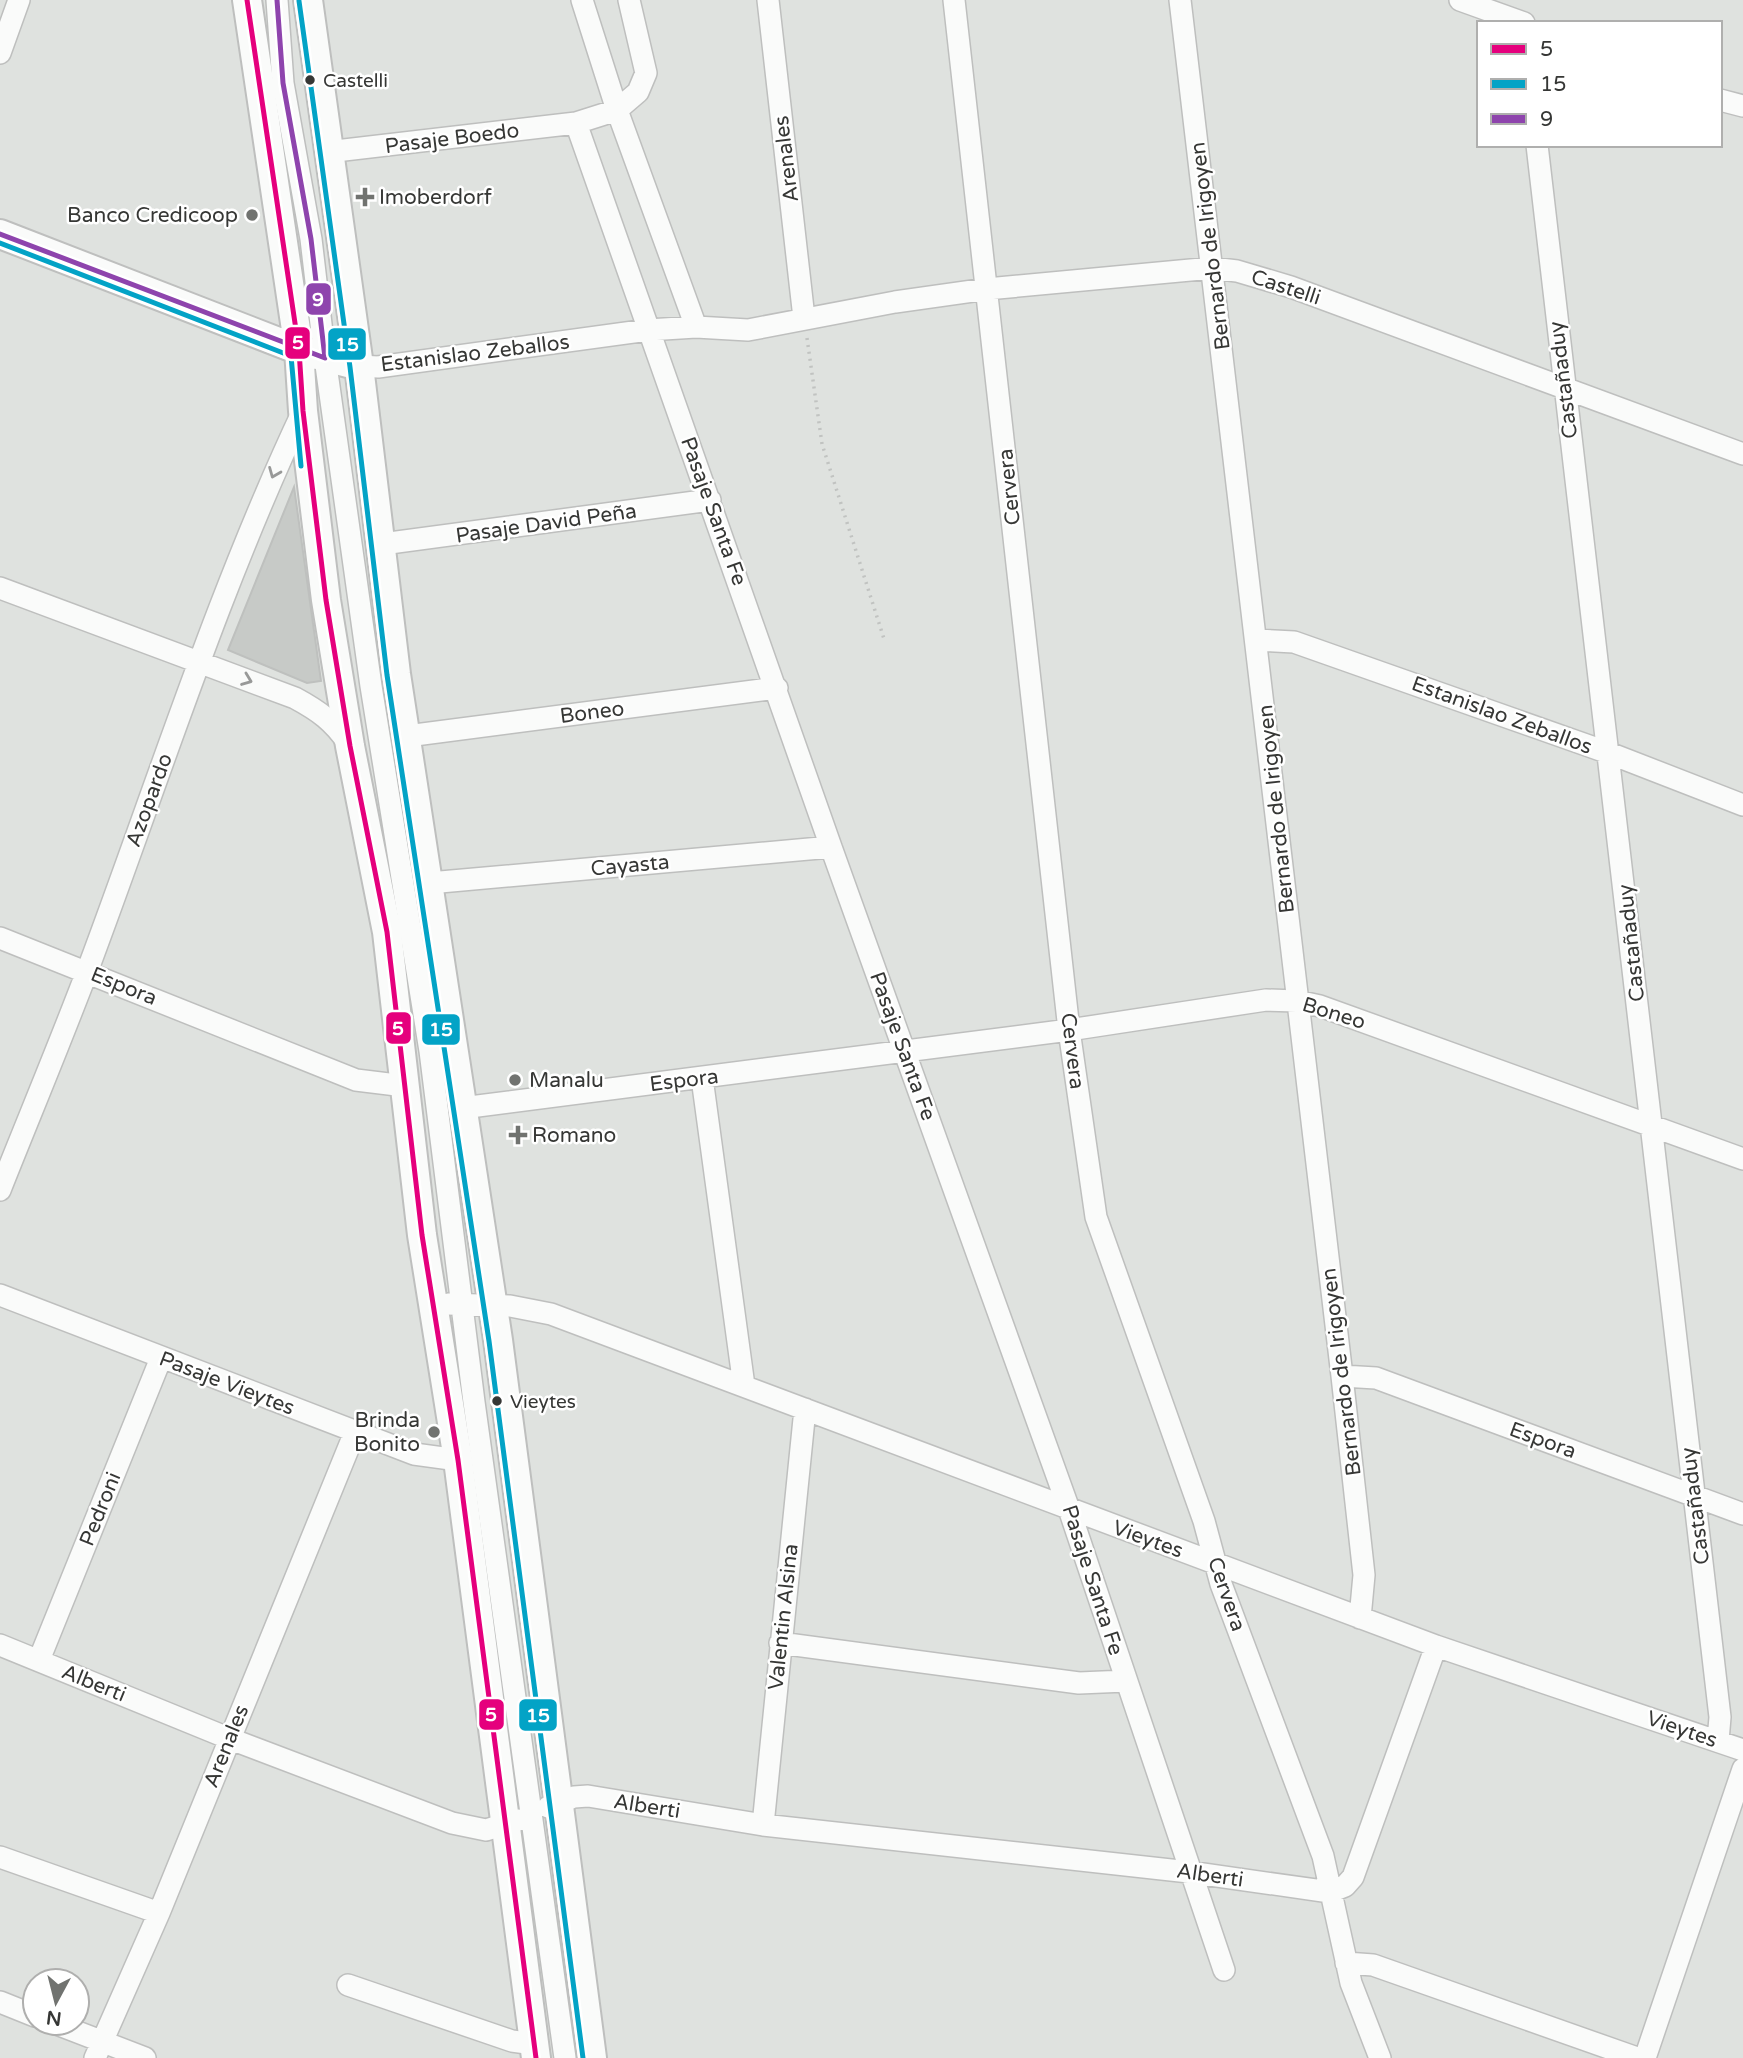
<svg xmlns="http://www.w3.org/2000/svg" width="1743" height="2058" font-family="'Varela Round',sans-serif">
<rect width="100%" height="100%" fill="#dfe2df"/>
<!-- building -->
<path fill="#c7cac7" stroke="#bec0be" stroke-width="2" d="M294,487L321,681L307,683L228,650Z"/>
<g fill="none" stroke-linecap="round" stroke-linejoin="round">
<!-- minor casing -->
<g stroke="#bebfbe" stroke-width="24">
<path id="minor" d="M277,0L283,83L311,239L325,358L371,686L430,1051L474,1402L565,2058
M582,0L617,110L696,327
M768,0L804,318
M954,0L1069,1030L1096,1217L1204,1521L1221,1584L1323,1856L1351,1983L1380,2058
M1180,0L1342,1376L1364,1575L1360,1618
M1460,0L1524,23
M0,53L19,0
M1720,100L1743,106
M576,123L831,847L1070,1512L1224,1970
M1537,145L1720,1717L1718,1741
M327,152L576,123L617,110L638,92L646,73L629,0
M359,366L378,367L648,330L696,327L748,330L895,302L987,289L1212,268L1237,271L1291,287L1743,454
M382,544L710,500
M0,588L295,698C319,711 333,721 348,743
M1257,640L1294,642L1609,753L1743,805
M407,736L777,688
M429,883L831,847
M0,938L356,1080L405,1086
M702,1078L744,1386
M462,1108L1069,1030L1266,1000L1297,1001L1320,1006L1743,1159
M0,1190C29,1117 60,1043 88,969C158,782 218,591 303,411
M0,1295L414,1454L458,1460
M448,1304L510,1306L551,1314L1436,1646L1743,1750
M1342,1376L1376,1378L1743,1514
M780,1643L1079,1683L1126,1681
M0,1645L228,1738L452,1823L486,1830L518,1820
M39,1660L161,1358
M548,1807L574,1797L588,1796L763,1825L1189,1872L1330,1892L1345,1886L1353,1877L1436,1646
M763,1825L805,1409
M0,1857L159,1913
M1346,1963L1373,1965L1637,2058
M348,1985L512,2041L534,2044
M0,2002L35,2016
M54,2023L145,2058
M95,2058L159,1913L355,1432
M1645,2058L1743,1769"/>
</g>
<!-- major casing -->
<g stroke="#bebfbe" stroke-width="32">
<path id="major" d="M247,0L299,350L303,411L326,600L350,746L387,932L422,1235L458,1460L536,2058
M308,0L359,366L396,674L498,1340L592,2058
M0,234L299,350L359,366"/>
</g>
<!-- path -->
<path stroke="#c1c3c1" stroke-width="3.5" stroke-dasharray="2 5" stroke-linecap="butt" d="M807,338L822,444L885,642"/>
<!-- minor -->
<use href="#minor" stroke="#fafbfa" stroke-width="21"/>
<!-- major -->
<use href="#major" stroke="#fafbfa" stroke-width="28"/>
<!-- bus-1 casing -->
<g stroke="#fff" stroke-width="10">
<path id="bus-1" d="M247,0L299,350L303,411L326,600L350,746L387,932L422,1235L458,1460L536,2058"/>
</g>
<!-- bus-2 casing -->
<g stroke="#fff" stroke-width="10">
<path id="bus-2" d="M299,1L350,367L387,675L489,1341L583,2058
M0,243L291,356L301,466"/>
</g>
<!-- bus-3 casing -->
<g stroke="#fff" stroke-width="10">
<path id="bus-3" d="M0,234L325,358L311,239L283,83L277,0"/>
</g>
<!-- bus-1 -->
<use href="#bus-1" stroke="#e5007d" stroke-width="5"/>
<!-- bus-2 -->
<use href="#bus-2" stroke="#03a3c6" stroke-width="5"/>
<!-- bus-3 -->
<use href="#bus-3" stroke="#8e44ad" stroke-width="5"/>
</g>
<!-- one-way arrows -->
<defs><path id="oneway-chevron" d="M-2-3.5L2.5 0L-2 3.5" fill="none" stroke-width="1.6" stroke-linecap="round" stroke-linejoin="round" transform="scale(1.75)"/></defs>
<g stroke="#989998">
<use href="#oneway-chevron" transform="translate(274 473) rotate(112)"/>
<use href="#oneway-chevron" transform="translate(247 680) rotate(21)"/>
</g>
<!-- markers -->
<g fill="#363735" stroke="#fff" stroke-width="2.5">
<circle cx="310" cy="80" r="6"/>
<circle cx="497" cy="1401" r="6"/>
</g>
<g fill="#717370" stroke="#fff" stroke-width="2.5">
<path d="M361.5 186.5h7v7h7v7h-7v7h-7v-7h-7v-7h7z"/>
<circle cx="252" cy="215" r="7"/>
<circle cx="515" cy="1080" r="7"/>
<path d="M514.5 1124.5h7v7h7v7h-7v7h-7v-7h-7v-7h7z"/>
<circle cx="434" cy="1432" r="7"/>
</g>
<g text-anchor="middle" stroke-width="5" stroke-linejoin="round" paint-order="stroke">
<!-- bus labels -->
<g font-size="19" fill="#363735" stroke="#fff" text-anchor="start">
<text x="323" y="87">Castelli</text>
<text x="510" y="1408">Vieytes</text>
</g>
<!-- street labels -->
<g font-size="21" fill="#363735" stroke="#fff">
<text transform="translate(452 138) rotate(-7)" y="7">Pasaje Boedo</text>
<text transform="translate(786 159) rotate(-97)" y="7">Arenales</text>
<text transform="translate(1210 246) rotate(-97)" y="7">Bernardo de Irigoyen</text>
<text transform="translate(1286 287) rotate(18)" y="7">Castelli</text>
<text transform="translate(475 353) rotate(-7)" y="7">Estanislao Zeballos</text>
<text transform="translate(1563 380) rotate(-97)" y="7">Castañaduy</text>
<text transform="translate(1009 487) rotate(-96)" y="7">Cervera</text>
<text transform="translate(714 511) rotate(70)" y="7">Pasaje Santa Fe</text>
<text transform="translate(546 523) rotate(-8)" y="7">Pasaje David Peña</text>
<text transform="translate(592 712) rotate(-7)" y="7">Boneo</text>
<text transform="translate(1502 715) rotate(20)" y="7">Estanislao Zeballos</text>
<text transform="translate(149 800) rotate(-70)" y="7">Azopardo</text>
<text transform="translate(1276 809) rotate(-96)" y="7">Bernardo de Irigoyen</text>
<text transform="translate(630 865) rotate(-5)" y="7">Cayasta</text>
<text transform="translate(1631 943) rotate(-96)" y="7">Castañaduy</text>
<text transform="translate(124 986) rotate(22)" y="7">Espora</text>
<text transform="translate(1334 1013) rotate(17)" y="7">Boneo</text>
<text transform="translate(903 1046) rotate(70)" y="7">Pasaje Santa Fe</text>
<text transform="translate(1073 1051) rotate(83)" y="7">Cervera</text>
<text transform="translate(684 1080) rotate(-7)" y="7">Espora</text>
<text transform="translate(1341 1372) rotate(-97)" y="7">Bernardo de Irigoyen</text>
<text transform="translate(227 1383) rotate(21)" y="7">Pasaje Vieytes</text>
<text transform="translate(1543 1440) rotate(20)" y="7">Espora</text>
<text transform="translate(1695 1506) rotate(-97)" y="7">Castañaduy</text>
<text transform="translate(100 1509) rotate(-68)" y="7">Pedroni</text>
<text transform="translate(1148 1539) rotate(20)" y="7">Vieytes</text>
<text transform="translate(1093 1580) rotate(72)" y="7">Pasaje Santa Fe</text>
<text transform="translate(1227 1594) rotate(71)" y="7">Cervera</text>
<text transform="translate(783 1617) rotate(-84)" y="7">Valentin Alsina</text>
<text transform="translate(94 1683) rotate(22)" y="7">Alberti</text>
<text transform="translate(1682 1729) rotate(19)" y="7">Vieytes</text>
<text transform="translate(226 1746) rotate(-68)" y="7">Arenales</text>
<text transform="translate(647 1806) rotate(9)" y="7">Alberti</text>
<text transform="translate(1210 1875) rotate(8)" y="7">Alberti</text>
</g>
<!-- poi labels -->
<g font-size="21" fill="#363735" stroke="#fff" text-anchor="start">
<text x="379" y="204">Imoberdorf</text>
<text x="238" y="222" text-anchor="end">Banco Credicoop</text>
<text x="529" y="1087">Manalu</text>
<text x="532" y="1142">Romano</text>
<text x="420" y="1427" text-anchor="end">Brinda<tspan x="420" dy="24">Bonito</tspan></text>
</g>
</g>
<g stroke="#fff" stroke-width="2.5">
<rect x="305" y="282" width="27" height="34" rx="7" fill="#8e44ad"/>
<rect x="284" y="326" width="27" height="34" rx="7" fill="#e5007d"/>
<rect x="327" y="327" width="40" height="34" rx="7" fill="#03a3c6"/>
<rect x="385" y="1011" width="27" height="34" rx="7" fill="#e5007d"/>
<rect x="421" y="1013" width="40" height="33" rx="7" fill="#03a3c6"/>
<rect x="478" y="1698" width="27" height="33" rx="7" fill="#e5007d"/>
<rect x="518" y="1698" width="40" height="34" rx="7" fill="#03a3c6"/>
</g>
<g font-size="19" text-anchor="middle" font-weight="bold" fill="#fff">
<text x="318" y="306">9</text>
<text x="298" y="349">5</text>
<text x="347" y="351">15</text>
<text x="398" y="1035">5</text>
<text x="441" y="1036">15</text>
<text x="491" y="1721">5</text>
<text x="538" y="1722">15</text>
</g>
<!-- legend -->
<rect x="1477" y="21" width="245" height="126" fill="#ffffff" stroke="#afafae" stroke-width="2"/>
<rect x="1491" y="44" width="35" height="10" fill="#e5007d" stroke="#afafae" stroke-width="2"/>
<text x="1540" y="56" font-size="21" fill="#363735">5</text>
<rect x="1491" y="79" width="35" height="10" fill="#03a3c6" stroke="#afafae" stroke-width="2"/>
<text x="1540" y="91" font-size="21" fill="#363735">15</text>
<rect x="1491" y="114" width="35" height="10" fill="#8e44ad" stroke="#afafae" stroke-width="2"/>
<text x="1540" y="126" font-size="21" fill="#363735">9</text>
<!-- north arrow -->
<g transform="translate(56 2002) rotate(187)"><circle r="33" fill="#ffffff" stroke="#afafae" stroke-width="2"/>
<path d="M0-5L12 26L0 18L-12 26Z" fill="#717370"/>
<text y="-10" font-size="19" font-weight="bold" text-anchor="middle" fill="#363735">N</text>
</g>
</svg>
